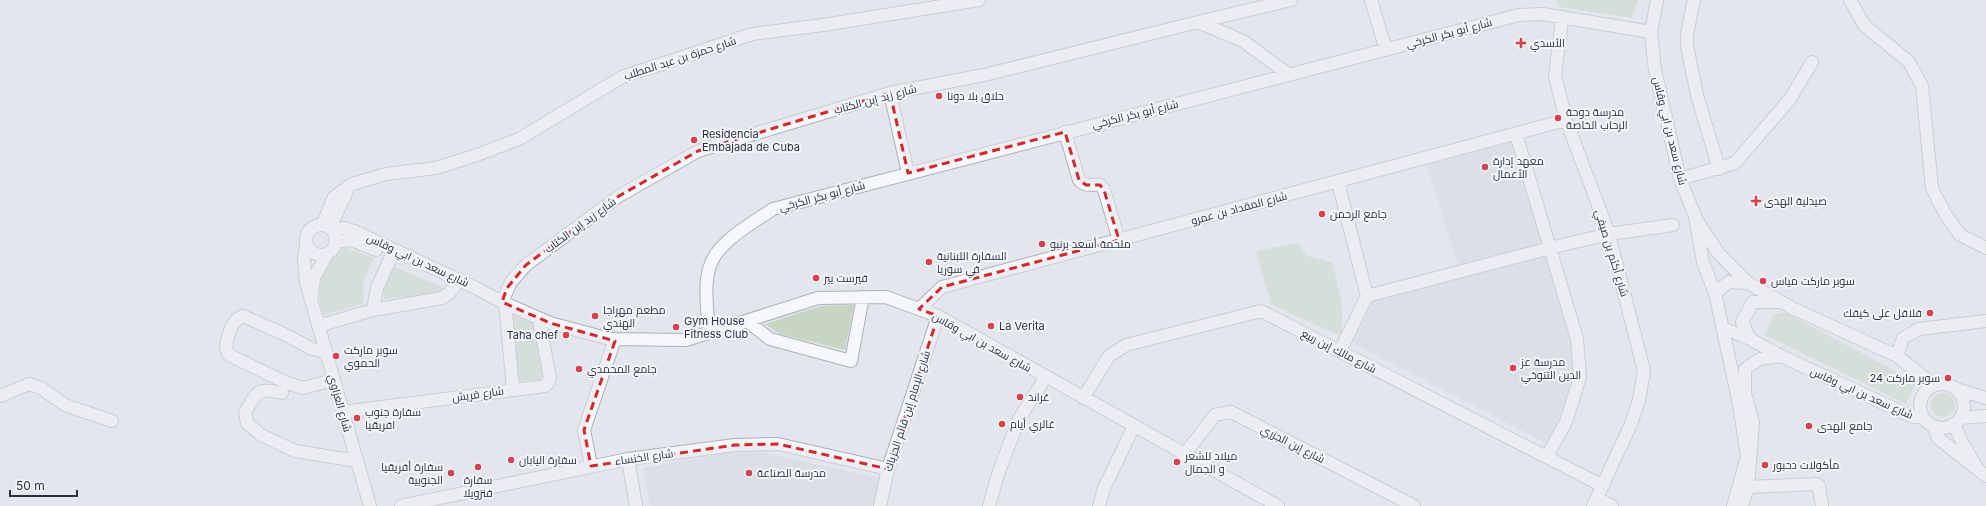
<svg xmlns="http://www.w3.org/2000/svg" width="1986" height="506" font-family="Inter,Cairo,sans-serif">
<rect width="100%" height="100%" fill="#e3e6ec"/>
<!-- built -->
<path fill="#d4d8e1" d="M1515,141L1542,244L1458,265L1426,164Z
M1548,254L1575,360V390L1550,445L1351,342L1369,301Z
M748,449L878,478L879,489L874,506H650L643,468Z"/>
<!-- green -->
<path fill="#c6d6c3" d="M1556,0H1638L1632,18L1560,7Z
M1298,243L1307,256L1333,263L1342,307V337L1271,304L1256,251Z
M344,247L374,258L363,282V304L323,315L317,288L325,261Z
M394,267L444,288L441,293L384,299L383,287Z
M854,305L845,350L780,334L765,324L821,306Z
M512,310L536,321L542,379L519,382Z
M1784,312L1916,382L1906,404L1765,335L1773,315Z
M1931 405a12 12 0 1 1 24 0a12 12 0 1 1-24 0Z"/>
<g fill="none" stroke-linecap="round" stroke-linejoin="round">
<!-- minor casing -->
<g stroke="#abb0ba" stroke-width="14">
<path id="minor" d="M1371,0L1386,50
M1657,0L1651,32L1655,70L1680,179L1695,216L1703,262L1715,293L1739,404L1747,457L1733,506
M1694,0L1687,34V46L1697,95L1719,169
M1850,0L1864,25L1909,62L1922,86L1932,188L1944,212L1960,235L1986,248
M1562,19L1555,76L1566,120L1609,234L1644,371L1639,400L1631,424L1593,506
M1198,22L1291,0
M890,93L908,173
M1065,132L1079,180C1084,187 1092,184 1100,185L1104,190L1119,240
M1516,134L1577,339L1580,377L1566,422L1547,456
M1680,179L1735,163L1790,99L1812,62
M1338,182L1367,296L1340,351
M1698,222L1719,254L1748,283L1792,308L1897,356L1934,385
M306 240a15 15 0 1 1 30 0a15 15 0 1 1-30 0Z
M322,225L334,197L352,184L386,174L436,168L477,155L519,139L622,77L752,34L823,25L979,0
M330,228L347,191
M333,230L344,228L354,231L476,288L500,301L550,323L610,339L686,340L818,298L886,297L938,316L1278,506
M336,242L351,240L376,250
M306,244L304,260L306,282L370,506
M1715,293L1729,282L1748,283
M312,295L314,278L327,254
M1367,296L1554,247L1609,234L1673,225
M502,302L511,282L526,265L619,196L698,151L890,93L984,75L1198,22L1243,41L1288,74
M505,303L513,389
M919,309L942,287L1566,120
M373,310L377,288L391,257
M747,321L770,339L851,361L863,297
M318,326L373,310L442,298L449,293L455,286
M1723,328L1750,339L1781,356L1913,417H1923
M709,333C708,312 703,286 710,266C718,241 753,223 773,209L1519,15L1543,14L1651,32
M1750,339L1742,322L1753,302H1779
M325,352L312,349L284,334L243,316C231,320 227,337 226,349L229,355L287,383L303,388L333,380
M1897,356L1903,338L1919,329L1986,321
M1920 406a22 22 0 1 1 44 0a22 22 0 1 1-44 0Z
M1956,389L1986,398
M282,393C256,387 259,391 245,412L247,423L261,435L295,451L357,461
M0,396L29,384L41,388L65,405L112,421
M1083,398L1109,356L1126,345L1261,311L1603,486
M343,412L545,386L548,383L550,378L539,319
M1960,418L1986,416
M1954,424L1962,442L1976,466
M1934,427L1938,438L1986,476
M1184,455L1215,415L1231,412L1414,506
M628,459L636,506
M591,466L584,430L615,339
M1748,487L1816,484L1819,486L1822,506
M1597,498L1612,506
M401,506L628,459L735,445L778,444L888,469
M880,506L888,469L938,316
M989,506L998,474L1019,419L1046,377
M1099,506L1104,488L1134,426
M1742,506L1748,487L1753,423L1745,393V369L1760,359L1781,356"/>
</g>
<!-- minor -->
<use href="#minor" stroke="#f6f7fa" stroke-width="12"/>
</g>
<!-- marked area -->
<path d="M0 0H1986V506H0ZM890,93L908,173L1065,132L1079,180L1086,185H1100L1104,190L1119,240L942,287L919,309L938,316L888,469L778,444L735,445L591,466L584,430L615,341L550,323L502,302L507,288L526,265L619,196L698,151Z" fill="#e3e6ec" fill-opacity=".55" fill-rule="evenodd"/>
<path fill="none" stroke="#d62828" stroke-width="3" stroke-dasharray="8 5" stroke-linejoin="round" d="M890,93L908,173L1065,132L1079,180L1086,185H1100L1104,190L1119,240L942,287L919,309L938,316L888,469L778,444L735,445L591,466L584,430L615,341L550,323L502,302L507,288L526,265L619,196L698,151Z"/>
<!-- markers -->
<g fill="#d7414a" stroke="#f3f5f9" stroke-width="1.5">
<path d="M1519 37h4v4h4v4h-4v4h-4v-4h-4v-4h4z"/>
<circle cx="939" cy="96" r="4"/>
<circle cx="1558" cy="118" r="4"/>
<circle cx="694" cy="140" r="4"/>
<circle cx="1485" cy="167" r="4"/>
<path d="M1754 195h4v4h4v4h-4v4h-4v-4h-4v-4h4z"/>
<circle cx="1322" cy="214" r="4"/>
<circle cx="1042" cy="244" r="4"/>
<circle cx="929" cy="262" r="4"/>
<circle cx="816" cy="278" r="4"/>
<circle cx="1763" cy="281" r="4"/>
<circle cx="1930" cy="313" r="4"/>
<circle cx="595" cy="316" r="4"/>
<circle cx="991" cy="326" r="4"/>
<circle cx="676" cy="327" r="4"/>
<circle cx="566" cy="335" r="4"/>
<circle cx="336" cy="356" r="4"/>
<circle cx="1513" cy="368" r="4"/>
<circle cx="579" cy="369" r="4"/>
<circle cx="1948" cy="378" r="4"/>
<circle cx="1020" cy="397" r="4"/>
<circle cx="357" cy="418" r="4"/>
<circle cx="1002" cy="424" r="4"/>
<circle cx="1809" cy="426" r="4"/>
<circle cx="511" cy="460" r="4"/>
<circle cx="1177" cy="462" r="4"/>
<circle cx="1765" cy="465" r="4"/>
<circle cx="478" cy="467" r="4"/>
<circle cx="451" cy="473" r="4"/>
<circle cx="749" cy="473" r="4"/>
</g>
<g text-anchor="middle" stroke-width="4" stroke-linejoin="round" paint-order="stroke">
<!-- street labels -->
<g font-size="11" fill="#293145" stroke="#f3f5f9">
<text transform="translate(1449 33) rotate(-15)" y="4">شارع أبو بكر الكرخي</text>
<text transform="translate(680 58) rotate(-18)" y="4">شارع حمزة بن عبد المطلب</text>
<text transform="translate(875 99) rotate(-15)" y="4">شارع زيد إبن الكتاب</text>
<text transform="translate(1135 114) rotate(-14)" y="4">شارع أبو بكر الكرخي</text>
<text transform="translate(1670 131) rotate(76)" y="4">شارع سعد بن ابي وقاس</text>
<text transform="translate(822 196) rotate(-15)" y="4">شارع أبو بكر الكرخي</text>
<text transform="translate(1239 208) rotate(-15)" y="4">شارع المقداد بن عمرو</text>
<text transform="translate(580 225) rotate(-36)" y="4">شارع زيد إبن الكتاب</text>
<text transform="translate(1612 253) rotate(73)" y="4">شارع أكثم بن صيفي</text>
<text transform="translate(418 260) rotate(25)" y="4">شارع سعد بن ابي وقاس</text>
<text transform="translate(982 342) rotate(29)" y="4">شارع سعد بن ابي وقاس</text>
<text transform="translate(1339 351) rotate(27)" y="4">شارع مالك إبن ربيع</text>
<text transform="translate(1862 393) rotate(24)" y="4">شارع سعد بن ابي وقاس</text>
<text transform="translate(478 394) rotate(-8)" y="4">شارع قريش</text>
<text transform="translate(340 403) rotate(74)" y="4">شارع الغزاوي</text>
<text transform="translate(907 411) rotate(-72)" y="4">شارع الإمام إبن قائم الجزياك</text>
<text transform="translate(1293 444) rotate(27)" y="4">شارع إبن الجزري</text>
<text transform="translate(644 457) rotate(-8)" y="4">شارع الخنساء</text>
</g>
<!-- poi labels -->
<g font-size="11" fill="#293145" stroke="#f3f5f9" text-anchor="start">
<text x="1530" y="47">الأسدي</text>
<text x="947" y="100">حلاق بلا دونا</text>
<text x="1566" y="116">مدرسة دوحة<tspan x="1566" dy="13">الرحاب الخاصة</tspan></text>
<text x="702" y="138">Residencia<tspan x="702" dy="13">Embajada de Cuba</tspan></text>
<text x="1493" y="165">معهد إدارة<tspan x="1493" dy="13">الأعمال</tspan></text>
<text x="1764" y="205">صيدلية الهدى</text>
<text x="1330" y="218">جامع الرحمن</text>
<text x="1050" y="248">ملحمة أسعد برنبو</text>
<text x="937" y="260">السفارة اللبنانية<tspan x="937" dy="13">في سوريا</tspan></text>
<text x="824" y="282">فيرست يير</text>
<text x="1771" y="285">سوبر ماركت مياس</text>
<text x="603" y="314">مطعم مهراجا<tspan x="603" dy="13">الهندي</tspan></text>
<text x="1922" y="317" text-anchor="end">فلافل على كيفك</text>
<text x="684" y="325">Gym House<tspan x="684" dy="13">Fitness Club</tspan></text>
<text x="999" y="330">La Verita</text>
<text x="558" y="339" text-anchor="end">Taha chef</text>
<text x="344" y="354">سوبر ماركت<tspan x="344" dy="13">الحموي</tspan></text>
<text x="1521" y="366">مدرسة عز<tspan x="1521" dy="13">الدين التنوخي</tspan></text>
<text x="587" y="373">جامع المحمدي</text>
<text x="1940" y="382" text-anchor="end">سوبر ماركت 24</text>
<text x="1028" y="401">غراند</text>
<text x="365" y="416">سفارة جنوب<tspan x="365" dy="13">افريقيا</tspan></text>
<text x="1010" y="428">غالري أيام</text>
<text x="1817" y="430">جامع الهدى</text>
<text x="1185" y="460">ميلاد للشعر<tspan x="1185" dy="13">و الجمال</tspan></text>
<text x="519" y="464">سفارة اليابان</text>
<text x="1773" y="469">مأكولات دحبور</text>
<text x="443" y="471" text-anchor="end">سفارة أفريقيا<tspan x="443" dy="13">الجنوبية</tspan></text>
<text x="757" y="477">مدرسة الصناعة</text>
<text x="478" y="484" text-anchor="middle">سفارة<tspan x="478" dy="13">فنزويلا</tspan></text>
</g>
</g>
<!-- scale -->
<path d="M10 490v6h67v-6" fill="none" stroke="#293145" stroke-width="2"/>
<text x="16" y="490" font-size="12" fill="#293145" stroke="#f3f5f9" stroke-width="3" paint-order="stroke">50 m</text>
</svg>
